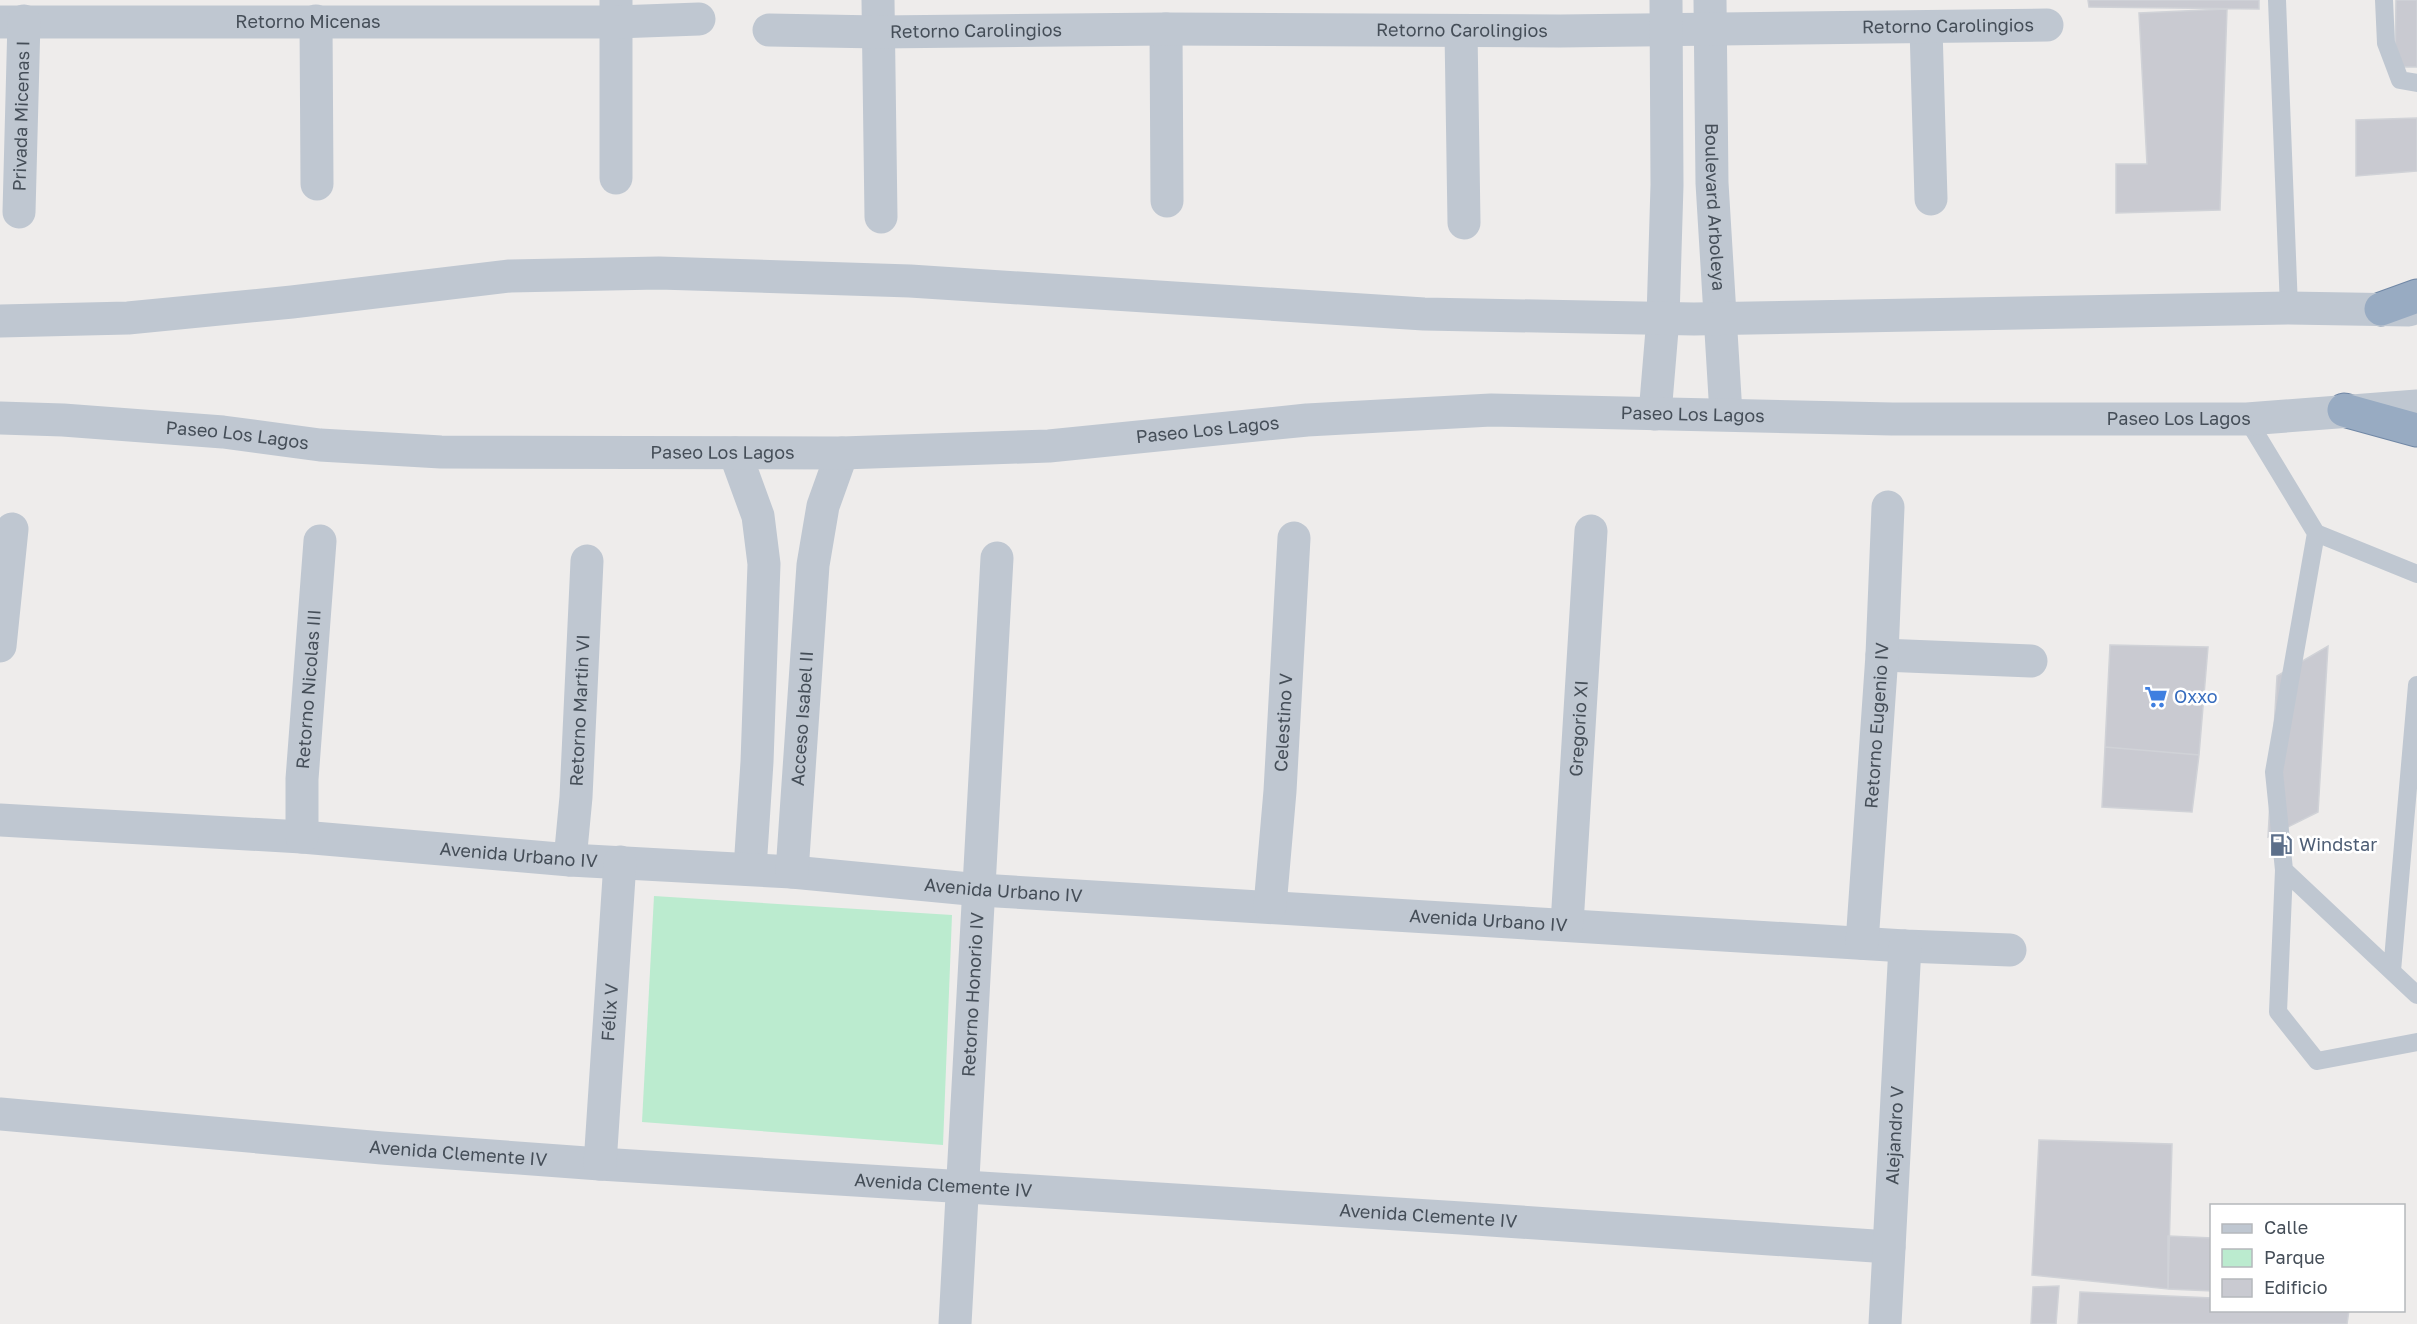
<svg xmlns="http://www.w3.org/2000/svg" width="2417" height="1324" font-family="'Golos Text',sans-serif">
<rect width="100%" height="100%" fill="#eeeceb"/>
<!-- green -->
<path fill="#bbebcf" d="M654,896L952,915L943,1145L642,1122Z"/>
<!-- building -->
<path fill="#c9cad1" stroke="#d0d2d7" stroke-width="1.5" d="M2088,0H2259V9L2089,7Z
M2396,0H2417V67H2395Z
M2227,9L2220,210L2116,213V164H2147L2139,13Z
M2417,118V171L2356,176V120Z
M2110,645L2208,647L2199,755L2105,747Z
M2328,646L2318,812L2268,837L2277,676Z
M2105,747L2199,755L2192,812L2102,807Z
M2039,1140L2172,1144L2168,1289L2032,1275Z
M2168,1236L2212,1238V1291L2168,1289Z
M2059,1286L2056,1324H2031L2033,1287Z
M2080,1292L2212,1298V1310H2349L2347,1324H2078Z"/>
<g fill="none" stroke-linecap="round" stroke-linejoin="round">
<!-- trunk casing -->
<g stroke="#7087a5" stroke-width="35">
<path id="trunk" d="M2381,309L2417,296
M2344,410L2417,430"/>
</g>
<!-- service -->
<path stroke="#bfc7d1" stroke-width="18" d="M2277,0L2289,308
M2384,0L2386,43L2400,80L2417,83
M2247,419L2316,533L2417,574
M2316,533L2274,772L2284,870L2417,995
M2284,870L2278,1012L2317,1061L2417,1042
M2392,971L2417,685"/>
<!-- minor -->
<g stroke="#bfc7d1" stroke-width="33">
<path d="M616,0V178"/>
<path d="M878,0L881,217"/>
<path id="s1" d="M1710,0L1712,183L1726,414"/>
<path d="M316,21L317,184"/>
<path id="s2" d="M0,22H616L699,19"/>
<path d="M1926,28L1931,199"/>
<path d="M1166,29L1167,201"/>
<path id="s3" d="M769,30L879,32L1166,29L1560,31L2047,25"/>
<path d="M1461,31L1464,223"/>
<path id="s4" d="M19,212L24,21"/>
<path d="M1655,414L1663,318L1667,185L1666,0"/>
<path d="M735,453L758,516L764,564L757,762L750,869"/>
<path d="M0,646L12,529"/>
<path d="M1882,655L2031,661"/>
<path id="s5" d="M0,820L302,837L570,860L792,872L980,890L1905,946L2010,950"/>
<path id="s6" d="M302,837V779L320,541"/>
<path id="s7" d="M570,860L576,797L587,561"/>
<path id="s8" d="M792,872L813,565L823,506L842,453"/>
<path id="s9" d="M1270,906L1280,791L1294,538"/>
<path id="s10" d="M1567,924L1591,531"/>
<path id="s11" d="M1862,943L1882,655L1888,507"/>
<path id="s12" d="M0,1114L382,1148L600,1164L1461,1218L1889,1247"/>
<path id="s13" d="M600,1164L620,862"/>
<path id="s14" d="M955,1324L997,558"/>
<path id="s15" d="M1885,1324L1905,946"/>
</g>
<!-- tertiary -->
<g stroke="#bfc7d1" stroke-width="33">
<path d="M0,321L128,318L292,302L510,276L659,273L910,281L1424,314L1694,319L2289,308L2409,310"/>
<path id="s16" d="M0,418L63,420L223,432L320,445L441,452L842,453L1049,446L1307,420L1491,410L1892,419H2247L2417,406"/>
</g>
<!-- trunk -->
<use href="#trunk" stroke="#98abc2" stroke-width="33"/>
</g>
<!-- icons -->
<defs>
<g id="supermarket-bare" transform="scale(1.8)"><path d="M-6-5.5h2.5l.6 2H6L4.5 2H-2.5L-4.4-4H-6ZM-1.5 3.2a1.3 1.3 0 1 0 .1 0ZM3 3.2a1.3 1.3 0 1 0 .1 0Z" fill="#3f7fe0" stroke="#fff" stroke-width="2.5" paint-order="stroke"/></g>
<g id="fuel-bare" transform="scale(1.8)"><path d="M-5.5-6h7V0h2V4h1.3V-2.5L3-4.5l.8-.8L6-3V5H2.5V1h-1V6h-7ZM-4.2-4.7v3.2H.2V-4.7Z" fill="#5c6f8a" stroke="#fff" stroke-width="2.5" paint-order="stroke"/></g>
</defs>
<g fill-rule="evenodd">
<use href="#supermarket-bare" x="2156" y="697"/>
<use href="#fuel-bare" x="2281" y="845"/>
</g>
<g text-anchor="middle" stroke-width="5" stroke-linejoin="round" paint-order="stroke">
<!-- street labels -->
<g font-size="18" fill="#454e58" stroke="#fff">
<text dy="6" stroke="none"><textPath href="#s2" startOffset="308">Retorno Micenas</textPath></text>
<text dy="6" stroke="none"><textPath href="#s3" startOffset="1179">Retorno Carolingios</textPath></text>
<text dy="6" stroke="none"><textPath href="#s3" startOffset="207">Retorno Carolingios</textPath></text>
<text dy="6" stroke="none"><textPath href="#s3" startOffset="693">Retorno Carolingios</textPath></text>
<text dy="6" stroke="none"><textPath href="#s4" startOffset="96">Privada Micenas I</textPath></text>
<text dy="6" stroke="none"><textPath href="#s1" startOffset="207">Boulevard Arboleya</textPath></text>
<text dy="6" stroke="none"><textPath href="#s16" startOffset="1696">Paseo Los Lagos</textPath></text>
<text dy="6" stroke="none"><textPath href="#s16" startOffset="2182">Paseo Los Lagos</textPath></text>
<text dy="6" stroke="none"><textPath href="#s16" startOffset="1210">Paseo Los Lagos</textPath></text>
<text dy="6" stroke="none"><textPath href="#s16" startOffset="238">Paseo Los Lagos</textPath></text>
<text dy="6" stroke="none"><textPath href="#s16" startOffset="724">Paseo Los Lagos</textPath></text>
<text dy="6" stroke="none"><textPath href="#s6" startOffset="148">Retorno Nicolas III</textPath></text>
<text dy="6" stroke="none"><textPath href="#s7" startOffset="150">Retorno Martin VI</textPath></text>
<text dy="6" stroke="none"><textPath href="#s8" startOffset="154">Acceso Isabel II</textPath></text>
<text dy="6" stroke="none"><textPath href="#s9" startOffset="184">Celestino V</textPath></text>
<text dy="6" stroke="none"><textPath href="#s11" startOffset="218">Retorno Eugenio IV</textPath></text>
<text dy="6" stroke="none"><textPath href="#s10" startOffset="196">Gregorio XI</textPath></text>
<text dy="6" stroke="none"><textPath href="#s5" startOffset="520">Avenida Urbano IV</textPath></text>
<text dy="6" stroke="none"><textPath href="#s5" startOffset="1006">Avenida Urbano IV</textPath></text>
<text dy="6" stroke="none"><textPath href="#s5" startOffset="1492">Avenida Urbano IV</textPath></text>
<text dy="6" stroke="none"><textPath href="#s14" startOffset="330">Retorno Honorio IV</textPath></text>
<text dy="6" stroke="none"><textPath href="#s13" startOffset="152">Félix V</textPath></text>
<text dy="6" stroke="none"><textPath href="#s15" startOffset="189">Alejandro V</textPath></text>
<text dy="6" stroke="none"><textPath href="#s12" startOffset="460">Avenida Clemente IV</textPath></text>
<text dy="6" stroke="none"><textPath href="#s12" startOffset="946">Avenida Clemente IV</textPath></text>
<text dy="6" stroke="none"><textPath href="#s12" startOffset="1432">Avenida Clemente IV</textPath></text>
</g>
<!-- shop labels -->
<g font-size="18" fill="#366cbe" stroke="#fff" text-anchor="start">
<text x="2174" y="703">Oxxo</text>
</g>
<!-- service labels -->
<g font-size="18" fill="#4e5e75" stroke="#fff" text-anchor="start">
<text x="2299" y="851">Windstar</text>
</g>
</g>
<!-- legend -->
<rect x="2210" y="1204" width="195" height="108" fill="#ffffff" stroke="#b5b8bc" stroke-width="1.5"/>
<rect x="2222" y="1224" width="30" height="9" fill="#bfc7d1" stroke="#b5b8bc" stroke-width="1.5"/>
<text x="2264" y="1234" font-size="18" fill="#454e58">Calle</text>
<rect x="2222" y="1249" width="30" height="18" fill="#bbebcf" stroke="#b5b8bc" stroke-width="1.5"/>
<text x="2264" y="1264" font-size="18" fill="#454e58">Parque</text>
<rect x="2222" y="1279" width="30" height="18" fill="#c9cad1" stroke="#b5b8bc" stroke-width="1.5"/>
<text x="2264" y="1294" font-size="18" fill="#454e58">Edificio</text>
</svg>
